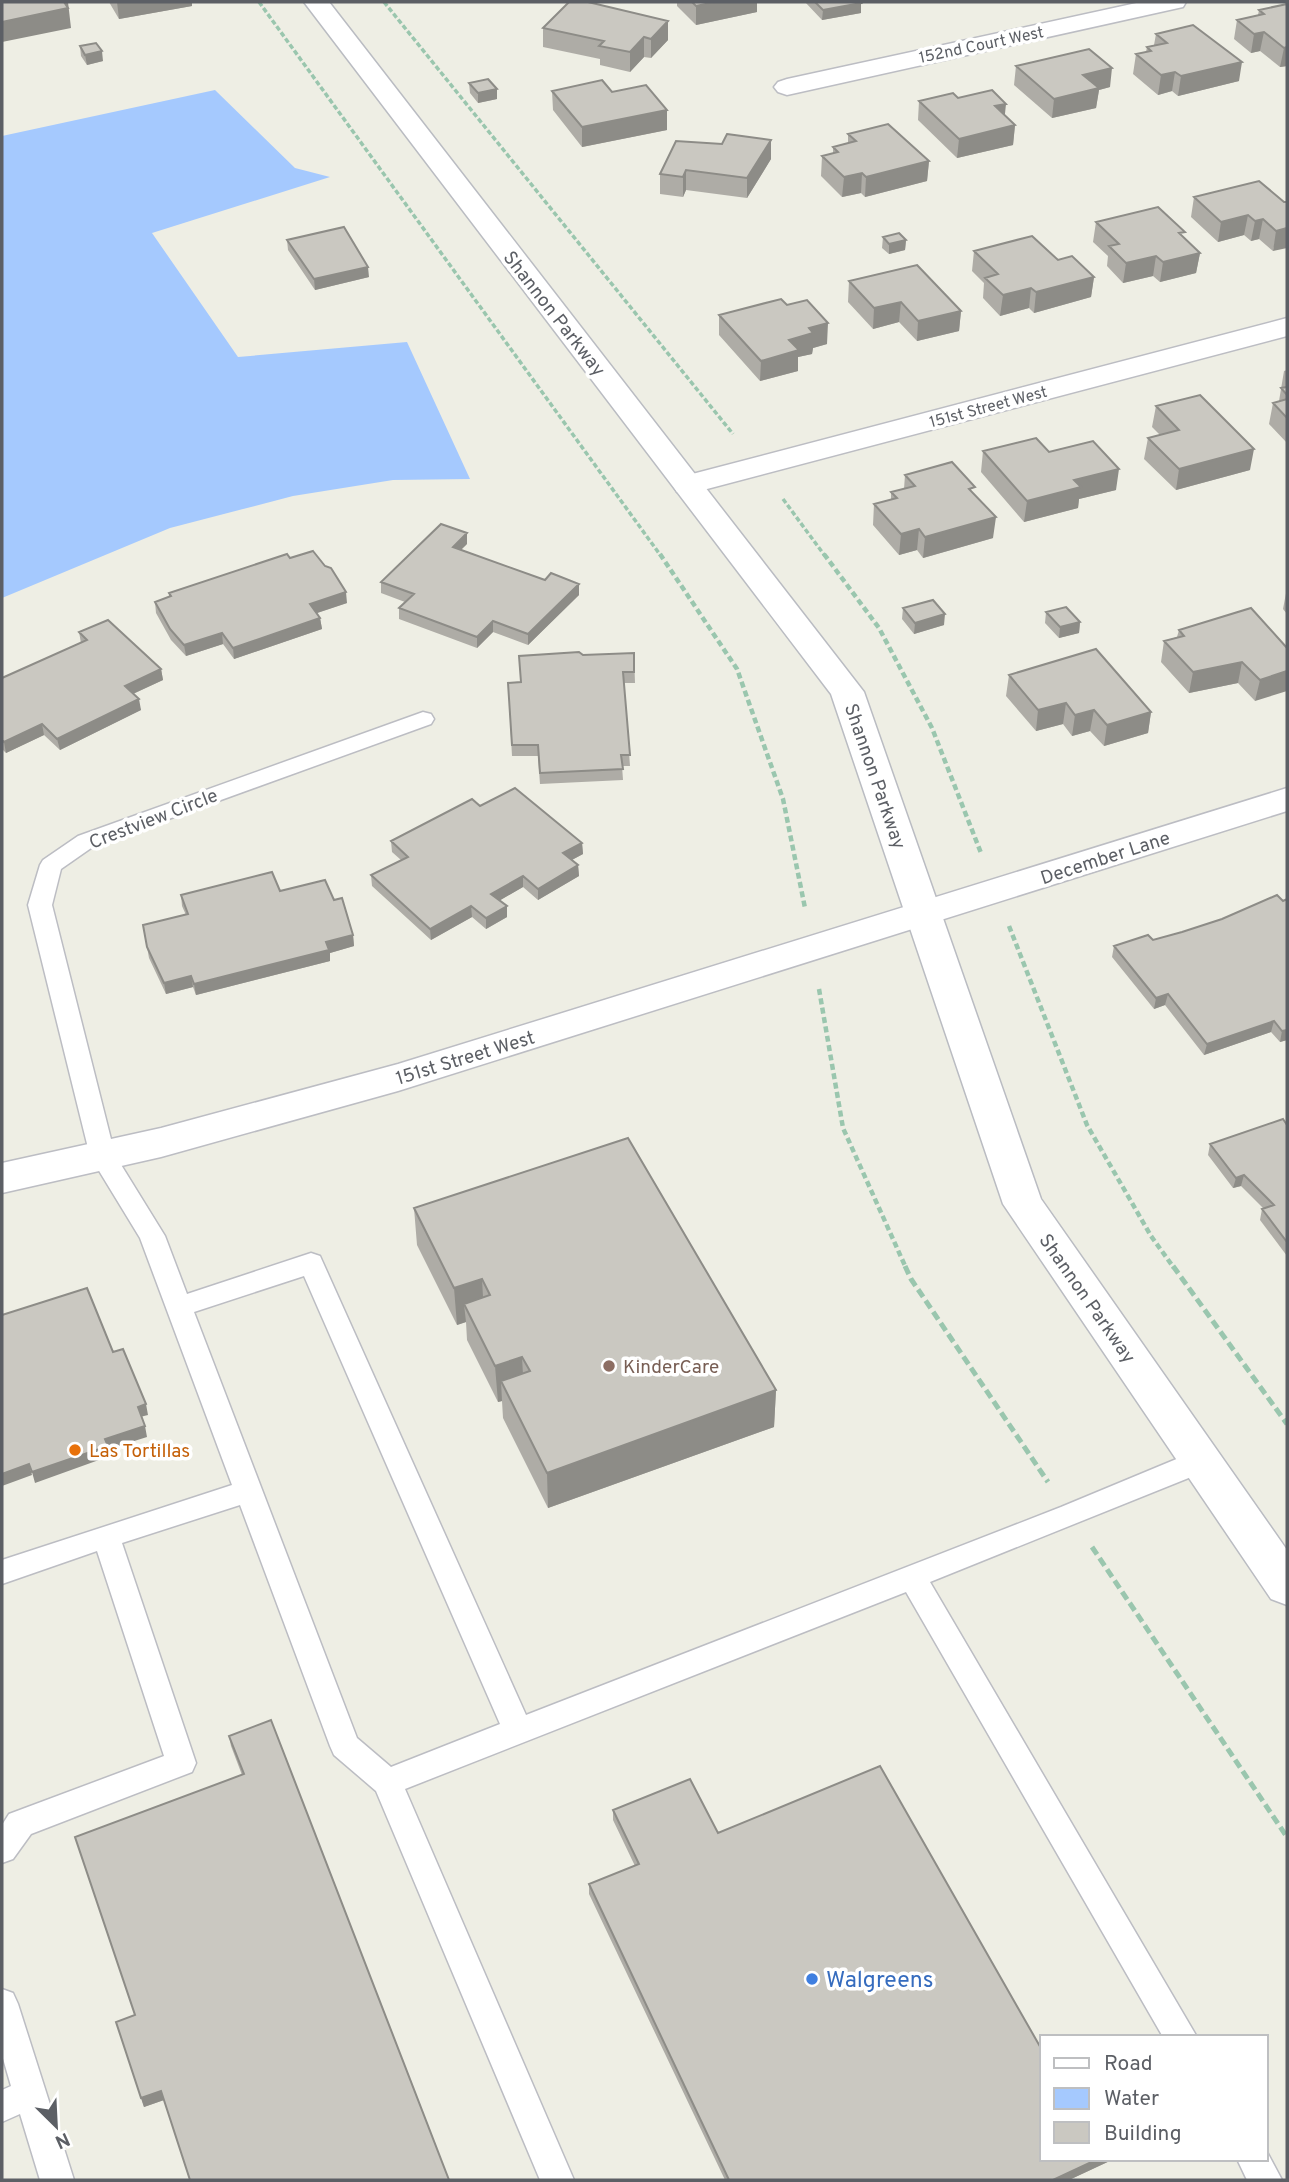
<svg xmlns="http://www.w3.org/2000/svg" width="1289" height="2182" font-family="Overpass,sans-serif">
<rect width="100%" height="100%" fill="#eeeee4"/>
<!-- water -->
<path fill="#a5c9fe" d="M215,90L295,168L330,177L152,233L238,357L407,342L470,479L393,480L293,496L170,528L2,598V136Z"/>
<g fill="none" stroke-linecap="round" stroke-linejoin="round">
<!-- lane casing -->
<g stroke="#bcbdc3" stroke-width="3">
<path id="lane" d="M423,712L431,714L434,719L431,724L94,846L61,869L52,905L115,1155L165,1236L187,1294L311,1253L320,1256L526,1715L1061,1507L1191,1453L1201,1450L1211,1453L1215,1461L1211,1469L930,1582L1197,2037H1163L906,1592L405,1789L574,2180H540L376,1791L334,1755L330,1746L240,1505L122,1543L196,1763L192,1772L31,1834L13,1859L2,1863V1825L9,1814L164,1756L97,1551L2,1584V1560L232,1485L140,1238L90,1156L28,905L40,865L43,860L78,836ZM304,1276L500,1724L391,1767L357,1738L194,1312Z
M2,1989L13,1993L18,2004L74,2180H40L20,2114L2,2122V2090L11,2086L2,2055Z
M1266,2150L1282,2180H1247L1237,2159H1266Z"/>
</g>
<!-- street casing -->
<g stroke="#bcbdc3" stroke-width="3">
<path id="street" d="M1141,2H1186L1183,7L787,95L778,92L774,87L778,82L787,79Z
M1287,318V336L688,494L677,492L673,485L677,478Z
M1287,788V811L398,1091L161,1157L2,1193V1163L161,1128L398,1064Z"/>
</g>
<!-- secondary casing -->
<g stroke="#babcc2" stroke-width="3">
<path id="secondary" d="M304,2H329L864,692L1041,1199L1287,1550V1605L1271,1599L1003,1204L831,694Z"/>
</g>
<!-- path-far2 -->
<path stroke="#9ac6ae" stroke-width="3.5" stroke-dasharray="5 2.5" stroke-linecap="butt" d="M259,2L661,556
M384,2L733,434
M783,499L825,556"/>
<!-- path-far1 -->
<path stroke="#9ac6ae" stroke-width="4.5" stroke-dasharray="6 3.5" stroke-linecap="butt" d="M660,554L737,669L783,799L805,908
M824,554L879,628L932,728L981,853
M1009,926L1087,1125L1151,1236L1174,1268
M819,989L843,1128L906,1268"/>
<!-- path -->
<path stroke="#9ac6ae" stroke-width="5" stroke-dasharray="9 4.5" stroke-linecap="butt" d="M905,1266L911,1279L1048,1482
M1173,1266L1287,1424
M1092,1547L1287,1837"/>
<!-- lane -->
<use href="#lane" fill="#fff" fill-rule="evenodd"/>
<!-- street -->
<use href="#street" fill="#fff" fill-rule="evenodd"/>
<!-- secondary -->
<use href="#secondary" fill="#fff" fill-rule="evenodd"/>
</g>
<!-- wall -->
<path fill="#aeaca6" d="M109,2H192V6L119,19Z
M677,2H757V12L696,25L677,6Z
M805,2H869L861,3V13L822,20Z
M1287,4V66L1280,67L1260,51L1251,53L1234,39L1237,20L1258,15L1259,10Z
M543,28L668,40L651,58L644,57L630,72L600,65V59L543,47Z
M1156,34L1239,81L1178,96L1172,91L1158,95L1133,74L1136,54L1146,52L1147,47L1154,45Z
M80,46L103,61L87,65L81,56Z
M1016,66L1110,87L1099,90L1096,108L1052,118L1014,85Z
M469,83L497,99L478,103L470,93Z
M552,91L612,92L667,130L582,147L553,110Z
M958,98L1004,115L1015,125L1013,145L957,158L918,120L919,101Z
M848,134L929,161L927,181L865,197L861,193L842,197L821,176L822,156L833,153V147L848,144Z
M676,141L771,159L747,198L686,190L683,197L660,194V174Z
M1194,197L1284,202L1273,251L1259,239L1251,241L1244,235L1218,242L1191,217Z
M1096,222L1184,237L1200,253L1196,273L1160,282L1153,276L1123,283L1107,266L1108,256L1093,242Z
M883,237L906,240L905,250L889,254L882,248Z
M287,240L369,277L315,290L288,250Z
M974,251L1058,260L1094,277L1091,297L1034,313L1029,308L1000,316L983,298L984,283L972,271Z
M849,281L961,311L959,331L917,341L899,322L873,329L848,302Z
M787,305L827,344L813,348L812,354L798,357V371L760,381L719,335V315Z
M1287,370V443L1269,424L1273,403L1279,401L1284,371Z
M1156,406L1250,470L1176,490L1144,459L1148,438L1160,435L1152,427Z
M983,451L1049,452L1116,490L1079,499L1078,508L1024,522L981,472Z
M905,475L974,494L993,538L923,558L917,550L899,555L873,525L874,504L891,500V492L904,489Z
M467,544L461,550L545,580L579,584V595L528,645L493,632L477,648L399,619V608L405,602L381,593V582Z
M290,558L347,603L317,613L320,618L322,629L234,659L223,644L186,656L171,640L156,613L155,602L169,597V593Z
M1287,588V614L1283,609Z
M903,608L944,625L914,634L902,619Z
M1046,612L1080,622L1079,633L1059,638L1045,623Z
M1179,630L1287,648L1255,701L1238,683L1189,693L1161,662L1164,641L1177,637Z
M79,632L161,669L163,680L133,694L141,710L60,750L44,735L6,753L2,749V678L81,643Z
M634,653L635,683H624L630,766H622L623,780L540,784L538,756H512L508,683H521L583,655Z
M1009,675L1151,712L1148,733L1104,746L1090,731L1072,736L1063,724L1036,731L1006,696Z
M480,806L582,843L583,854L572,860L578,865L579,876L538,900L523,887L500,900L507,906V917L486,929L472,917L431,940L372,886L371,875L401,860L392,852L391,841Z
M280,891L334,900L353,935L354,946L330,953V961L196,995L193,987L166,994L149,958L143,925L186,915L182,906L181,895Z
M1222,919L1287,1040L1280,1042L1271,1032L1204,1055L1165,1005L1154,1009L1112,957L1114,946L1153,940L1182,932Z
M1287,1125V1256L1260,1220L1262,1209L1263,1208L1241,1186L1233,1188L1208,1155L1210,1144Z
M414,1208L776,1390L774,1427L548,1508L503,1418L502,1401L498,1402L467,1340L466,1322L457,1325L417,1245Z
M271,1720L164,2100L144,2107L116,2022L135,2015L242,1775L231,1746L229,1736Z
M613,1810L718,1833L1042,2159H1114L1069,2180H725L589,1894V1884L635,1866L613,1820Z"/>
<!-- shaded-wall -->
<path fill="#8d8c87" d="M59,2H68L71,28L2,42V22Z
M117,2H192V6L119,19Z
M715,2H757V12L696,25V6Z
M853,2H869L861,3V13L822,20L823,10Z
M668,21V40L651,58V39Z
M1264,32L1260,51L1251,53L1254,34Z
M644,37V57L630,72V52Z
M1287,47V66L1280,67L1284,48Z
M102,51L103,61L87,65L85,55Z
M1242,62L1239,81L1178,96L1181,76Z
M1112,68L1110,87L1099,90L1096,108L1052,118L1054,99L1083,75Z
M1175,72L1172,91L1158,95L1161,75Z
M497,89V99L478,103V93Z
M1006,104L1004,123L995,106Z
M667,110V130L582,147V127Z
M1015,125L1013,145L957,158L959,139Z
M771,140V159L747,198V178Z
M929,161L927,181L865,197L866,177Z
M686,170V190L683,197V177Z
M862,173L861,193L842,197L844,177Z
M1248,215L1244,235L1218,242L1221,222Z
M1263,219L1259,239L1251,241L1255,221Z
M1287,228V248L1273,251L1276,231Z
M906,240L905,250L889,254V244Z
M1200,253L1196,273L1160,282L1163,262Z
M1156,256L1153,276L1123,283L1126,263Z
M368,267L369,277L315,290L314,279Z
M1094,277L1091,297L1034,313L1036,292Z
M1031,288L1029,308L1000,316L1003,295Z
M901,302L899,322L873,329L874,308Z
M961,311L959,331L917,341L918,321Z
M828,323L827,344L813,348L812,354L798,357V371L760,381L761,361L789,340L809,328Z
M1254,449L1250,470L1176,490L1179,469Z
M1119,469L1116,490L1079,499L1078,508L1024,522L1027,501L1074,480Z
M996,517L993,538L923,558L925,537Z
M919,529L917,550L899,555L901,534Z
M467,533V544L453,557V547Z
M579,584V595L528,645V634Z
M346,592L347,603L311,615L310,604Z
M945,614L944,625L914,634L915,623Z
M320,618L322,629L234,659L233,648Z
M493,621V632L477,648V637Z
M1080,622L1079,633L1059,638L1060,627Z
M222,633L223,644L186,656L184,645Z
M1242,662L1238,683L1189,693L1193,672Z
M161,669L163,680L126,697L125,686Z
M1287,671V691L1255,701L1260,680Z
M139,699L141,710L60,750L57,739Z
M1066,703L1063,724L1036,731L1038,710Z
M1094,710L1090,731L1072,736L1075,715Z
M1151,712L1148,733L1104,746L1107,725Z
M42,724L44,735L6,753L4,742Z
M582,843L583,854L564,864L563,853Z
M578,865L579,876L538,900V889Z
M523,876V887L492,905L491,894Z
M471,906L472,917L431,940L430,929Z
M507,906V917L486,929V918Z
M353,935L354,946L330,953V961L196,995L194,984L326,942Z
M191,976L193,987L166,994L164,983Z
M1168,994L1165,1005L1154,1009L1156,998Z
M1274,1021L1271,1032L1204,1055L1207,1044Z
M1287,1030V1040L1280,1042L1282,1031Z
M1244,1175L1241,1186L1233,1188L1236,1178Z
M482,1279L484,1315L464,1304L466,1322L457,1325L454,1288Z
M522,1357L524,1393L501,1381L502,1401L498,1402L495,1366Z
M776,1390L774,1427L548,1508L547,1473Z
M146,1404L148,1415L140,1417L138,1407Z
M145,1426L147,1437L109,1449L110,1456L35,1483L32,1472L105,1439Z
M29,1464L32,1475L2,1486V1474Z
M161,2091L164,2100L144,2107L141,2098Z
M1098,2159H1114L1069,2180H1053Z"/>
<!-- building -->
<path fill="#cac8c1" stroke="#8d8c87" stroke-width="2" d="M2,2H64L68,8L2,22Z
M569,2H588L668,21L651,39L644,37L630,52L599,46L604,41L543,28Z
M692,2H715L696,6Z
M815,2H860L861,3L823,10Z
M1287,4V47L1284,48L1264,32L1254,34L1237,20L1264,14L1259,10Z
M1193,25L1242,62L1181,76L1175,72L1161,75L1136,54L1151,51L1147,47L1167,43L1156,34Z
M96,43L102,51L85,55L80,46Z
M1089,49L1112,68L1083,75L1099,88L1054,99L1016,66Z
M488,79L497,89L478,93L469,83Z
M602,80L612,92L646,85L667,110L582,127L552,91Z
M992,90L1006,104L995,106L1015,125L959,139L919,101L953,93L958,98Z
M888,124L929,161L866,177L862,173L844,177L822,156L838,152L833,147L856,141L848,134Z
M727,134L771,140L747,178L686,170L683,177L660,174L676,141L722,144Z
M1259,181L1284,202H1287V228L1276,231L1263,219L1255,221L1248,215L1221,222L1194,197Z
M1158,207L1185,232L1179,233L1200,253L1163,262L1156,256L1126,263L1109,246L1119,244L1096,222Z
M344,227L368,267L314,279L287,240Z
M899,233L906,240L889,244L883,237Z
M1032,236L1058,260L1072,256L1094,277L1036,292L1031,288L1003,295L985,278L998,274L974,251Z
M917,265L961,311L918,321L901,302L874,308L849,281Z
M781,299L787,305L807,300L828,323L809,328L813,333L789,340L799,350L761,361L719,315Z
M1287,387V395L1281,388Z
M1200,395L1254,449L1179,469L1148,438L1179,430L1156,406Z
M1287,399V418L1273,403Z
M1036,438L1049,452L1093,441L1119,469L1074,480L1081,487L1027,501L983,451Z
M952,462L975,487L969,489L996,517L925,537L919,529L901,534L874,504L897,498L891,492L915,486L905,475Z
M441,524L467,533L453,547L545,580L551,573L579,584L528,634L493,621L477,637L399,608L414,594L381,582Z
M313,551L325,566L331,568L346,592L310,604L320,618L233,648L222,633L184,645L170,629L155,602L171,596L169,593L287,554L290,558Z
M933,600L945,614L915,623L903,608Z
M1066,607L1080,622L1060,627L1046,612Z
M1251,608L1287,648V671L1260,680L1242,662L1193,672L1164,641L1184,636L1179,630Z
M108,620L161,669L125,686L139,699L57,739L42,724L4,742L2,740V678L87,640L79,632Z
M1096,649L1151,712L1107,725L1094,710L1075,715L1066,703L1038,710L1009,675Z
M579,652L583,655L634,653V672H623L630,755H621L623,769L540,773L538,745H512L508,683L521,682L519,656Z
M515,788L582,843L563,853L578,865L538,889L523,876L491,894L507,906L486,918L471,906L430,929L371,875L408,857L391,841L472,799L480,806Z
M272,872L280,891L325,880L334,900L342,898L353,935L326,942L329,950L194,984L191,976L164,983L147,947L143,925L188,914L181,895Z
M1277,895L1283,901L1287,899V1030L1282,1031L1274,1021L1207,1044L1168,994L1156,998L1114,946L1148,935L1153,940L1182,932L1222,919Z
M1283,1119L1287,1125V1242L1262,1209L1274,1205L1244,1175L1236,1178L1210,1144Z
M628,1138L776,1390L547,1473L501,1381L530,1371L522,1357L495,1366L464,1304L490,1295L482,1279L454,1288L414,1208Z
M87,1288L113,1352L123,1349L146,1404L138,1407L145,1426L105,1439L108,1446L32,1472L29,1464L2,1474V1315Z
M271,1720L449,2180H190L161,2091L141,2098L116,2022L135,2015L75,1837L244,1774L229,1736Z
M880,1766L1042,2050V2159H1098L1053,2180H729L589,1884L639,1864L613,1810L690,1779L718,1833Z"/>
<!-- markers -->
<circle fill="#8d6e63" stroke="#fff" stroke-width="2.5" cx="609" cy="1366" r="7"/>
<circle fill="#e8710a" stroke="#fff" stroke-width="2.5" cx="75" cy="1450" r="7"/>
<circle fill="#3f7fe0" stroke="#fff" stroke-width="2.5" cx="812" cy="1979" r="7"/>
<g text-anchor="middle" stroke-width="7" stroke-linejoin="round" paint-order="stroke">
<!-- far-street labels -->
<g font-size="16" fill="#5c5f65" stroke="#fff">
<text transform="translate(981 44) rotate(-12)" y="6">152nd Court West</text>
<text transform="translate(988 406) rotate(-15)" y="6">151st Street West</text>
</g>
<!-- street labels -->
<g font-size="19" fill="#5c5f65" stroke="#fff">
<text transform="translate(555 313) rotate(52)" y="7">Shannon Parkway</text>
<text transform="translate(876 776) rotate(71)" y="7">Shannon Parkway</text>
<text transform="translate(153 818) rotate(-21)" y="7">Crestview Circle</text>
<text transform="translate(1105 857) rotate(-18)" y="7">December Lane</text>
<text transform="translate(465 1057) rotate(-17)" y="7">151st Street West</text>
<text transform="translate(1088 1298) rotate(55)" y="7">Shannon Parkway</text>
</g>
<!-- education labels -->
<g font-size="19" fill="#785e54" stroke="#fff" text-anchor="start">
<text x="623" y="1373">KinderCare</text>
</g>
<!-- food labels -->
<g font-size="19" fill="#c56008" stroke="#fff" text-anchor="start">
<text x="89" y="1457">Las Tortillas</text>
</g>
<!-- near-shop labels -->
<g font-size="23" fill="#366cbe" stroke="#fff" text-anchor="start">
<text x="826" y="1987">Walgreens</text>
</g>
</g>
<!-- border -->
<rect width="1289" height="2182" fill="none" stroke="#5c5f65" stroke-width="7"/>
<!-- legend -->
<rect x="1040" y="2035" width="228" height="126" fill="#ffffff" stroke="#bebfc1" stroke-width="2"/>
<rect x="1054" y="2058" width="35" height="10" fill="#ffffff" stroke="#bebfc1" stroke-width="2"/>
<text x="1104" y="2070" font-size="21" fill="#5c5f65">Road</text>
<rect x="1054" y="2088" width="35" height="21" fill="#a5c9fe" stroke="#bebfc1" stroke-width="2"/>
<text x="1104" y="2105" font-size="21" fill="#5c5f65">Water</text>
<rect x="1054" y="2122" width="35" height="21" fill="#cac8c1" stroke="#bebfc1" stroke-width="2"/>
<text x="1104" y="2140" font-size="21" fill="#5c5f65">Building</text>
<!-- north arrow -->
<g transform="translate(56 2126) rotate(156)" stroke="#ffffff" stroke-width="5" paint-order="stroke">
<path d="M0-5L12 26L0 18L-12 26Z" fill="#5c5f65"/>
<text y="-10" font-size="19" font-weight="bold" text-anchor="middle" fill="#5c5f65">N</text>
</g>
</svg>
